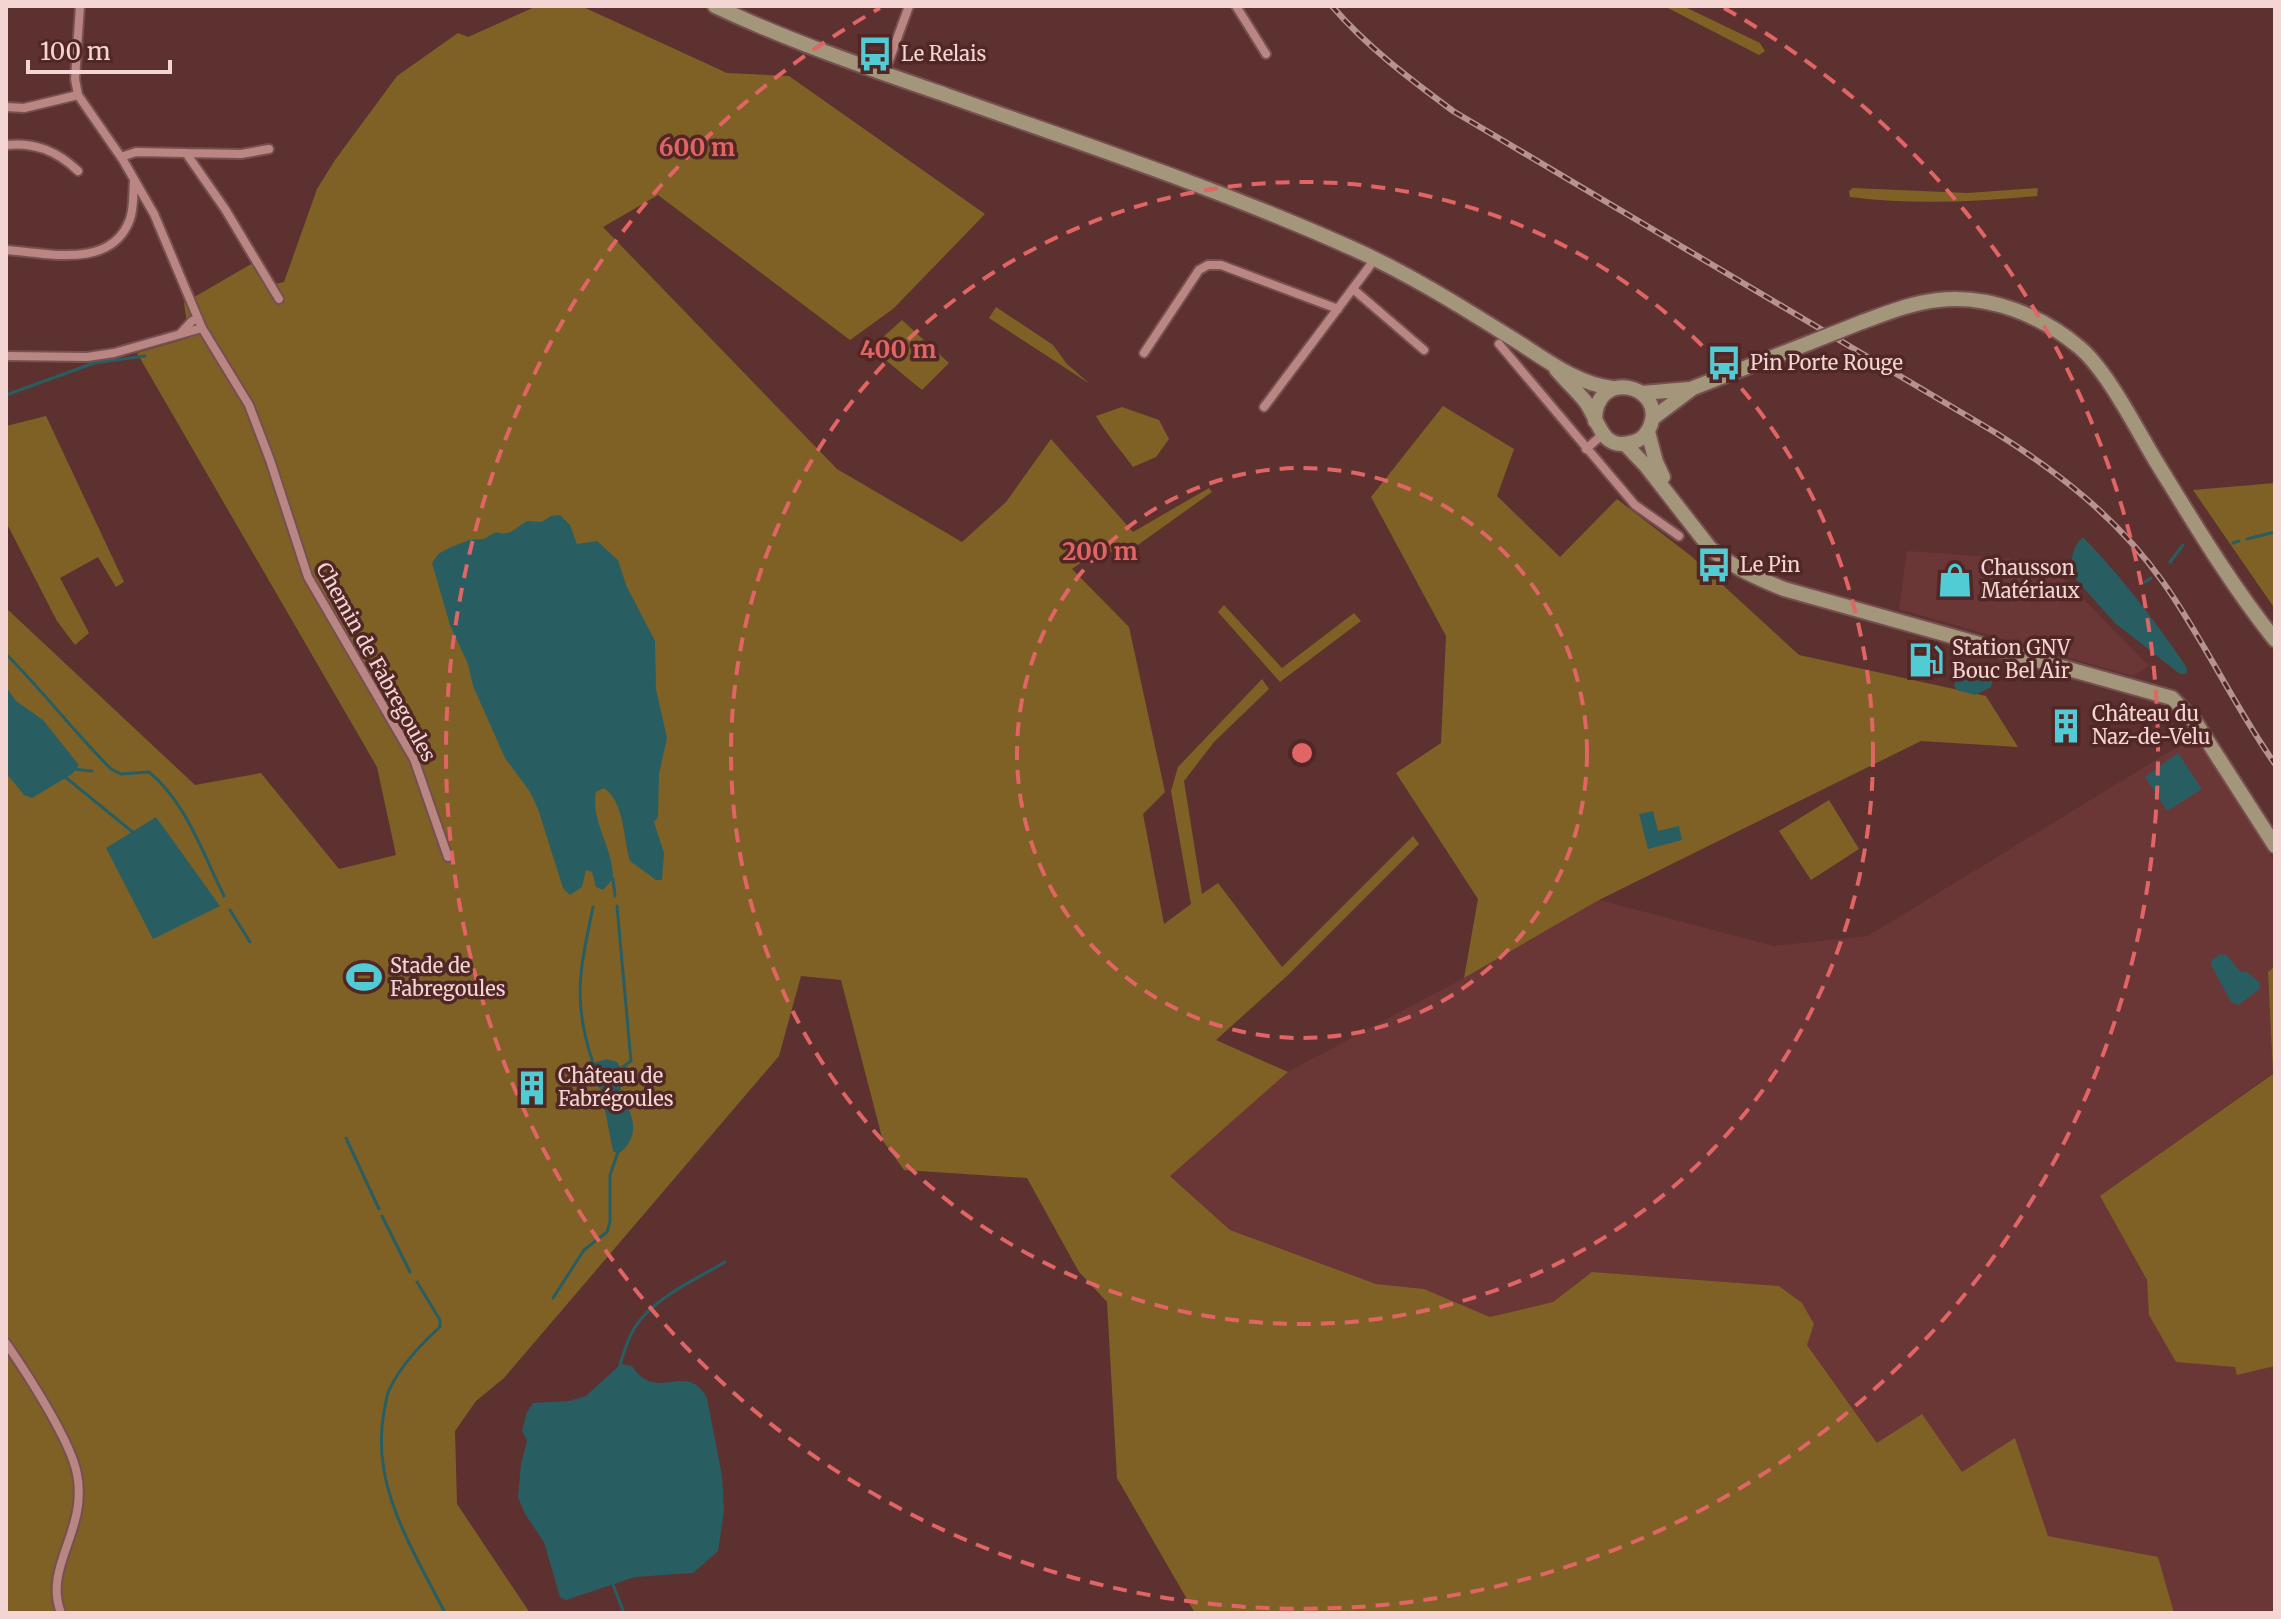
<svg xmlns="http://www.w3.org/2000/svg" width="2281" height="1619" font-family="Merriweather,serif">
<rect width="100%" height="100%" fill="#5d3130"/>
<!-- built -->
<path fill="#6b3736" d="M1907,551L2017,559L2062,577L2149,666L2133,676L1899,609Z
M2192,738L2198,741L2275,862V966L2268,972L2273,1073L2101,1196L2147,1280L2149,1315L2236,1367L2237,1375L2275,1366V1613H2174L2158,1558L2048,1536L2015,1439L1962,1472L1877,1443L1807,1345L1814,1324L1802,1304L1779,1286L1592,1272L1553,1302L1490,1317L1424,1289L1376,1284L1230,1230L1170,1175L1288,1072L1464,978L1599,900L1774,946L1868,936Z"/>
<!-- green -->
<path fill="#7f6126" d="M537,6H581L727,73L789,76L985,214L893,309L850,340L658,195L603,227L837,469L962,542L1006,502L1051,439L1133,532L1209,488L1212,492L1135,547L1092,555L1072,569L1129,627L1165,792L1143,814L1164,924L1191,904L1171,791L1178,767L1262,679L1269,689L1214,742L1184,781L1202,894L1218,883L1282,967L1413,836L1419,844L1287,976L1216,1040L1288,1072L1170,1176L1230,1230L1376,1284L1424,1289L1490,1317L1553,1302L1592,1272L1779,1286L1802,1303L1814,1324L1807,1345L1877,1443L1922,1414L1962,1472L2015,1438L2048,1536L2158,1557L2174,1613H1195L1117,1478L1107,1302L1079,1272L1027,1178L904,1170L883,1141L841,980L801,976L779,1056L504,1378L476,1401L455,1431L457,1504L530,1613H6V608L195,785L261,773L339,869L396,855L377,767L137,353L189,338L184,303L260,259L275,284L284,282L317,189L335,160L397,76L458,33L468,37Z
M1664,6H1683L1760,43L1765,51L1759,55Z
M1853,188L1967,193L2038,188L2037,196C1975,202 1912,205 1850,197L1849,191Z
M996,307L1053,345L1067,364L1090,384L989,318Z
M902,320L949,363L922,390L871,348Z
M1443,406L1514,449L1497,496L1560,557L1617,499L1691,556L1799,655L1986,696L2018,747L1921,741L1599,900L1464,978L1478,899L1396,773L1441,743L1446,636L1371,497Z
M1122,407L1159,420L1169,439L1156,457L1133,467C1120,449 1107,435 1096,416Z
M46,416L124,582L116,587L98,557L60,578L89,633L75,645L57,621L6,522V426Z
M2275,483V609L2193,490Z
M1224,605L1282,668L1354,613L1361,621L1280,682L1218,612Z
M1829,800L1859,849L1811,880L1779,831Z
M2275,966V1366L2237,1375L2235,1367L2176,1362L2149,1315L2147,1280L2100,1196L2273,1074L2268,972Z"/>
<!-- water -->
<path fill="#285e62" d="M560,515L570,525L577,544L597,541L618,560L626,585L655,641L656,689L667,738L659,774L658,817L654,822L664,853L662,880H656L630,861C623,838 625,803 604,788L596,792C590,820 614,849 613,879L603,890L596,887L592,872L586,870L582,887L570,895L563,888L538,809L530,792L505,758L473,686L468,664L450,625L432,563L438,554L451,547L469,540L484,539L496,532C510,537 515,528 527,521L541,522L551,516Z
M2083,537C2122,577 2156,622 2187,668L2186,674H2180L2115,623L2071,574C2070,561 2073,545 2083,537Z
M1976,664L1994,670L1991,687L1975,695L1957,690L1954,686L1958,674Z
M6,687L16,701L43,720L79,765L72,774L32,798L24,795L6,773Z
M2178,753L2202,789L2167,811L2145,777Z
M1653,811L1658,831L1679,826L1682,840L1648,849L1639,814Z
M156,817L220,906L153,939L106,848Z
M2220,954L2226,955L2241,972H2247L2260,983L2259,989L2239,1005L2231,1002L2211,965V961Z
M607,1059L617,1062L621,1069L622,1084L619,1095C636,1114 640,1139 618,1154L613,1151L601,1090L593,1080L590,1070L593,1063Z
M621,1364L632,1366C657,1405 686,1359 707,1398L722,1476L724,1511L718,1551L693,1573L635,1577L566,1600L560,1597L544,1542L525,1514L518,1497L521,1464L527,1441L522,1430L527,1412L533,1403L569,1401L586,1396Z"/>
<g fill="none" stroke-linecap="round" stroke-linejoin="round">
<!-- stream -->
<path stroke="#285e62" stroke-width="3" d="M6,395L94,363L145,356
M2247,539L2275,532
M2233,543L2239,541
M2170,562L2183,545
M2145,582L2151,578
M6,654C43,691 74,732 111,769L121,774L149,772C186,802 203,854 224,896
M72,769L92,771
M64,776L135,834
M613,879L615,896
M617,906L631,1061L620,1069
M593,907C580,970 572,1000 593,1063
M230,910L250,942
M346,1138L379,1209
M382,1216L410,1272
M417,1282L440,1320V1327C420,1345 402,1364 390,1388C386,1395 386,1404 384,1412C370,1486 413,1549 445,1613
M553,1298L584,1250L607,1232L610,1222V1175L618,1152
M620,1365C625,1348 630,1332 641,1319C662,1294 698,1278 725,1262
M612,1582L624,1613"/>
<!-- street casing -->
<g stroke="#765050" stroke-width="12">
<path id="street" d="M80,6L75,79L78,95L123,160L154,214L202,328L249,405L270,460L308,577L414,759L448,857
M1236,6L1266,54
M884,74L909,6
M6,107L24,108L78,95
M6,145C35,142 57,151 78,171
M186,153L241,154L269,149
M121,157L136,152L186,153L225,209L279,299
M6,250C47,253 112,270 130,219C134,208 133,193 134,181
M1353,289L1424,350
M180,334L192,321L198,318
M1499,344L1635,505L1679,536
M1144,353L1199,270L1208,265H1221L1338,309
M6,356L87,357L114,353L202,328
M1264,407L1375,259
M1586,449L1602,435
M6,1343C26,1372 71,1441 77,1474C79,1483 79,1496 78,1505C74,1543 46,1575 61,1613"/>
</g>
<!-- secondary casing -->
<g stroke="#765050" stroke-width="18">
<path id="secondary" d="M715,6C789,41 868,68 946,95C1080,143 1217,188 1347,246C1402,270 1454,302 1505,334C1539,354 1572,383 1612,388
M1862,322C1887,313 1911,303 1938,300C1988,294 2041,315 2079,347C2107,370 2137,430 2157,463C2194,523 2231,585 2275,640
M1556,369C1565,380 1576,390 1585,401C1598,417 1600,450 1629,443C1641,441 1647,435 1651,424C1664,385 1595,367 1595,421
M1643,393L1689,389
M1653,418L1693,388L1809,343
M1648,432L1656,462L1663,477
M1626,445L1646,466L1710,548C1732,567 1757,578 1784,589L2172,698L2196,723L2275,846"/>
</g>
<!-- street -->
<use href="#street" stroke="#b98683" stroke-width="8"/>
<!-- secondary -->
<use href="#secondary" stroke="#a3967b" stroke-width="14"/>
<!-- rail casing -->
<g stroke="#b69391" stroke-width="6">
<path id="rail" d="M1332,6C1367,47 1410,79 1453,111L1996,433C2061,474 2118,519 2163,582C2204,640 2234,706 2275,764"/>
</g>
<!-- rail -->
<use href="#rail" stroke="#512726" stroke-width="3" stroke-dasharray="9" stroke-linecap="butt"/>
<!-- secondary-bridge casing -->
<g stroke="#765050" stroke-width="18" stroke-linecap="butt">
<path id="secondary-bridge" d="M1809,343L1862,322"/>
</g>
<!-- secondary-bridge -->
<use href="#secondary-bridge" stroke="#a3967b" stroke-width="14"/>
</g>
<!-- distance rings -->
<g fill="none" stroke="#e06564" stroke-width="4" stroke-dasharray="14 10">
<circle cx="1302" cy="753" r="285"/>
<circle cx="1302" cy="753" r="571"/>
<path d="M1724 8A856 856 0 1 1 880 8"/>
</g>
<!-- icons -->
<defs>
<g id="bus-bare" transform="scale(2.76)"><path d="M-5-6H5V4H4V6H2V4H-2V6H-4V4H-5ZM-3.5-4V0h7V-4ZM-3.5 1.2v1.5H-2V1.2ZM2 1.2v1.5H3.5V1.2Z" fill="#51ccd5" stroke="#512726" stroke-width="2.5" paint-order="stroke"/></g>
<g id="shop-bare" transform="scale(2.76)"><path d="M-5-2.5h2.3a2.7 3.5 0 0 1 5.4 0H5L5.5 6h-11ZM-1.5-2.5h3a1.5 2.3 0 0 0-3 0Z" fill="#51ccd5" stroke="#512726" stroke-width="2.5" paint-order="stroke"/></g>
<g id="fuel-bare" transform="scale(2.76)"><path d="M-5.5-6h7V0h2V4h1.3V-2.5L3-4.5l.8-.8L6-3V5H2.5V1h-1V6h-7ZM-4.2-4.7v3.2H.2V-4.7Z" fill="#51ccd5" stroke="#512726" stroke-width="2.5" paint-order="stroke"/></g>
<g id="building-bare" transform="scale(2.76)"><path d="M-4-6H4V6H1V3H-1V6H-4ZM-2.5-4.3h1.7v1.8h-1.7ZM.8-4.3h1.7v1.8H.8ZM-2.5-1h1.7V.8h-1.7ZM.8-1h1.7V.8H.8Z" fill="#51ccd5" stroke="#512726" stroke-width="2.5" paint-order="stroke"/></g>
<g id="stadium-bare" transform="scale(2.76)"><path d="M0-5a6.5 5 0 1 0 0 10a6.5 5 0 1 0 0-10ZM-3.5-1.8h7v3.6h-7Z" fill="#51ccd5" stroke="#512726" stroke-width="2.5" paint-order="stroke"/></g>
</defs>
<g fill-rule="evenodd">
<use href="#bus-bare" x="875" y="54"/>
<use href="#bus-bare" x="1724" y="363"/>
<use href="#bus-bare" x="1714" y="565"/>
<use href="#shop-bare" x="1955" y="580"/>
<use href="#fuel-bare" x="1926" y="660"/>
<use href="#building-bare" x="2066" y="726"/>
<use href="#stadium-bare" x="364" y="977"/>
<use href="#building-bare" x="532" y="1088"/>
</g>
<g text-anchor="middle" stroke-width="7" stroke-linejoin="round" paint-order="stroke">
<!-- poi labels -->
<g font-size="20" fill="#f3d6d4" stroke="#512726" text-anchor="start">
<text x="901" y="61">Le Relais</text>
<text x="1750" y="370">Pin Porte Rouge</text>
<text x="1740" y="572">Le Pin</text>
<text x="1981" y="575">Chausson<tspan x="1981" dy="23">Matériaux</tspan></text>
<text x="1952" y="655">Station GNV<tspan x="1952" dy="23">Bouc Bel Air</tspan></text>
<text x="2092" y="721">Château du<tspan x="2092" dy="23">Naz-de-Velu</tspan></text>
<text x="390" y="973">Stade de<tspan x="390" dy="23">Fabregoules</tspan></text>
<text x="558" y="1083">Château de<tspan x="558" dy="23">Fabrégoules</tspan></text>
</g>
<!-- street labels -->
<g font-size="20" fill="#f3d6d4" stroke="#512726">
<text transform="translate(376 662) rotate(61)" y="7">Chemin de Fabregoules</text>
</g>
</g>
<circle cx="1302" cy="753" r="12" fill="#e06564" stroke="#512726" stroke-width="4"/>
<g font-size="24" text-anchor="middle" font-weight="bold" fill="#e06564" stroke="#512726" stroke-width="7" stroke-linejoin="round" paint-order="stroke">
<text x="697" y="156">600 m</text>
<text x="898" y="358">400 m</text>
<text x="1100" y="560">200 m</text>
</g>
<!-- border -->
<rect width="2281" height="1619" fill="none" stroke="#f3d6d4" stroke-width="16"/>
<!-- scale -->
<path d="M28 60v12h142v-12" fill="none" stroke="#f3d6d4" stroke-width="4"/>
<text x="40" y="60" font-size="24" fill="#f3d6d4" stroke="#512726" stroke-width="6" paint-order="stroke">100 m</text>
</svg>
